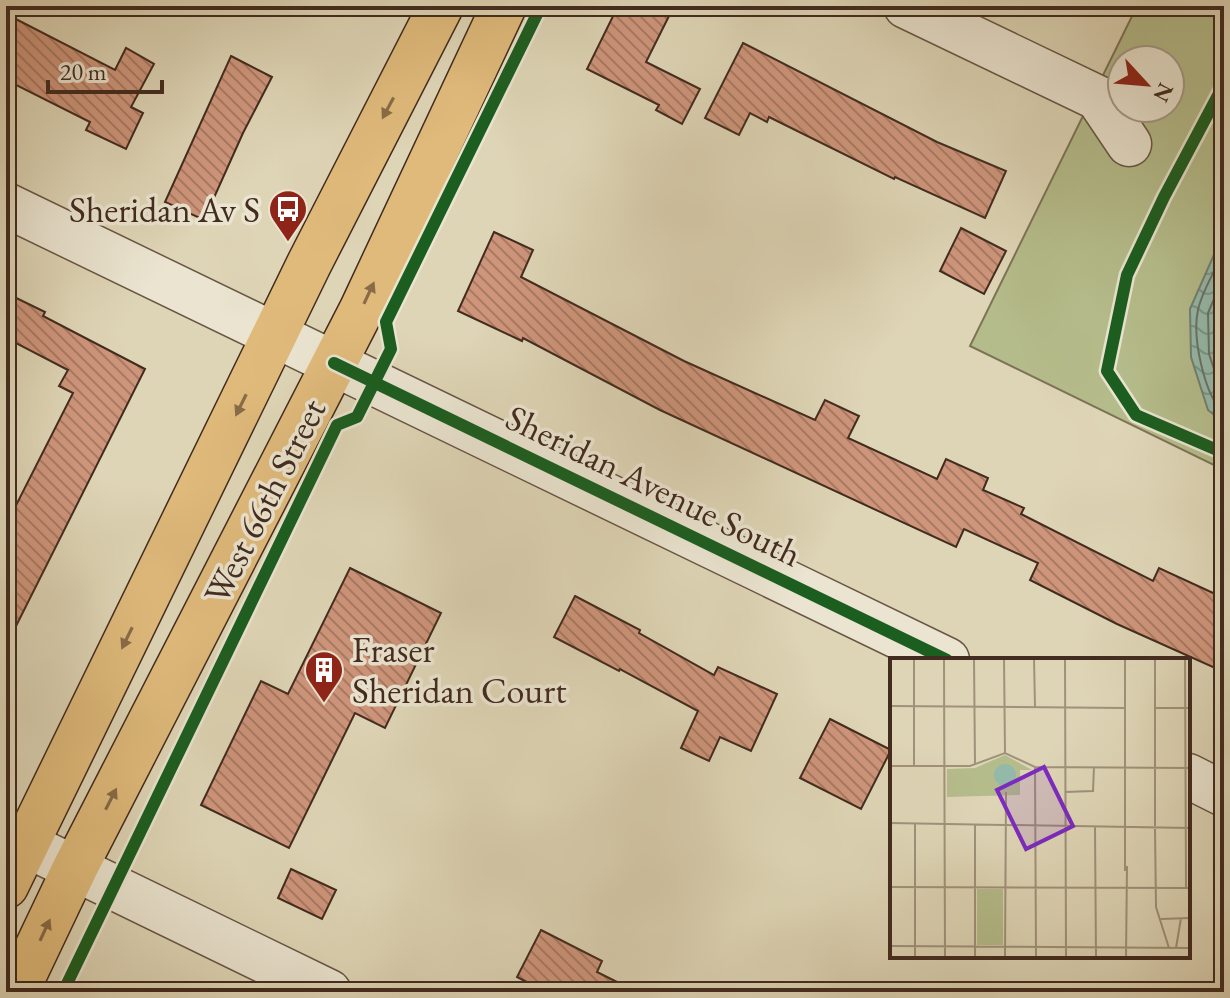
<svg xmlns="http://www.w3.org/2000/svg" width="1230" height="998" font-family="'EB Garamond',serif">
<defs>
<pattern id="water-waves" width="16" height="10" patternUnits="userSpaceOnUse" patternTransform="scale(2)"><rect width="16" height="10" fill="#94b9a9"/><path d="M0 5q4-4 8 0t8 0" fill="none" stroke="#7a9789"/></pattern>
<pattern id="building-back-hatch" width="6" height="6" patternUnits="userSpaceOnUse" patternTransform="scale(2)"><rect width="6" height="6" fill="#ce957b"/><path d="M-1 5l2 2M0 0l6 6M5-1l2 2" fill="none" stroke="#a97a64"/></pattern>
</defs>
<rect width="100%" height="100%" fill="#ded5b6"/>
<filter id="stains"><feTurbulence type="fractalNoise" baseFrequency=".0025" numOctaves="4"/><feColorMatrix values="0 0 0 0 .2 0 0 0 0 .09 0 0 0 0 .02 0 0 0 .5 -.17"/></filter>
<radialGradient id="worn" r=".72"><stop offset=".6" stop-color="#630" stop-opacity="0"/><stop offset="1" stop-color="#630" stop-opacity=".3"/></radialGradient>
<!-- park -->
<path fill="#b5bc8b" stroke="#7c7455" stroke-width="2" fill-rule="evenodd" d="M1137,6H1224V470L970,346ZM1122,60H1170V108H1122Z"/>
<!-- water -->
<path fill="url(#water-waves)" stroke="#738072" stroke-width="2" d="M1224,232V423L1208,410L1191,357L1190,309Z"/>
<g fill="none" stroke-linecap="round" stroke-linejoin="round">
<!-- shore -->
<path stroke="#6b7264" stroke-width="2" d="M1224,251C1216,269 1202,291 1198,310C1192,336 1204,396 1224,413
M1224,276L1208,313L1209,354L1224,399"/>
</g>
<!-- building -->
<path fill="url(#building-back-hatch)" stroke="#422b1f" stroke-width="2" d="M618,6H674L646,62L700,89L682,124L656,110L659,105L587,69Z
M6,14L115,70L126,48L154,64L131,107L143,113L126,149L86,130L90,122L6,80Z
M743,43L937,142L1006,171L985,218L895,177L894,179L769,117L767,122L750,113L739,135L705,118Z
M231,56L272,77L243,133L204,220L165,202Z
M961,228L1006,251L984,294L940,271Z
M494,232L533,250L521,277L684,361L815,420L825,400L859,416L848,438L937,479L946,459L988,478L983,490L1024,508L1021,514L1153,581L1159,568L1224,598V672L1117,624L1030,580L1038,563L964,529L956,547L660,410L523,338L522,341L458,311Z
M6,293L45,312L43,316L145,369L6,646V525L73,393L59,386L68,370L6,338Z
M350,568L441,613L385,728L355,713L289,848L201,805L261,681L288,694Z
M575,596L640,630L639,633L714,675L718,667L777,694L751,751L720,737L709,761L681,748L698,711L620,669L619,671L554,637Z
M830,719L891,750L861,809L800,778Z
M291,869L336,890L322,919L278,898Z
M541,930L602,961L597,972L637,992H546L517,977Z"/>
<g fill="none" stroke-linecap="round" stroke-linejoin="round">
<!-- minor casing -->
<g stroke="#695645" stroke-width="47">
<path id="minor" d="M906,6L1098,98L1129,144
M6,205L947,660
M1188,776L1224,794
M6,835L329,992"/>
</g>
<!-- major casing -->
<g stroke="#422b1f" stroke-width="47">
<path id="major" d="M6,886L309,264L441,6
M16,992L75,868L362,309L504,6"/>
</g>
<!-- minor -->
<use href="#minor" stroke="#eae4d0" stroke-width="44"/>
<!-- major -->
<use href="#major" stroke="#dfba7b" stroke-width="44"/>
<!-- cycleway casing -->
<g stroke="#eae4d0" stroke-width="17">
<path id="cycleway" d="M1224,84L1164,197L1127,275L1107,371L1136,415L1224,453
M334,363L947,660
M63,992L337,425L357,417L391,349L386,322L541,6"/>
</g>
<!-- cycleway -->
<use href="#cycleway" stroke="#1b5e20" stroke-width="12"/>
</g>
<!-- one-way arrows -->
<defs><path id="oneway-solid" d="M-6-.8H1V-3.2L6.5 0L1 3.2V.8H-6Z" transform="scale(2)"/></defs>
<g fill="#896b48">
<use href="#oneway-solid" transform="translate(388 108) rotate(118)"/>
<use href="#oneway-solid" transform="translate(369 293) rotate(-65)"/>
<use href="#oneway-solid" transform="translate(241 405) rotate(116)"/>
<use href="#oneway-solid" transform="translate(127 638) rotate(116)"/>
<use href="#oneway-solid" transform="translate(111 799) rotate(-63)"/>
<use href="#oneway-solid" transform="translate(45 930) rotate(-65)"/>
</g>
<!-- icons -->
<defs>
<g id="bus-pin" transform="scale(2)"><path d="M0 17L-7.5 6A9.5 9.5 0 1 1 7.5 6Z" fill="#8f2418" stroke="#eae4d0"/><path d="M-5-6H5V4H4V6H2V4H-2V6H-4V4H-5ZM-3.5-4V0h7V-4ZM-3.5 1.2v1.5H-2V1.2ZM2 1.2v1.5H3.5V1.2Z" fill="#fff"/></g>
<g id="building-pin" transform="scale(2)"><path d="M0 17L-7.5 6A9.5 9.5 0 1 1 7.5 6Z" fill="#8f2418" stroke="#eae4d0"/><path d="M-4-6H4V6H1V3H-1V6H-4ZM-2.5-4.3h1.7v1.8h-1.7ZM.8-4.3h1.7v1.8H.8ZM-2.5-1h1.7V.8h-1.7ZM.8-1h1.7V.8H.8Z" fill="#fff"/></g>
</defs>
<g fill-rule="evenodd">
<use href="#bus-pin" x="288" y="209"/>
<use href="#building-pin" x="324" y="670"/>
</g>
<g text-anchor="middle" stroke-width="7" stroke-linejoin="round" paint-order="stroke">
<!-- poi labels -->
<g font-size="36" fill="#422b1f" stroke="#eae4d0" text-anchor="end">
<text x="260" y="222">Sheridan Av S</text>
<text x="352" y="662" text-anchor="start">Fraser<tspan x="352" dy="41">Sheridan Court</tspan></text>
</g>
<!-- street labels -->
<g font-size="36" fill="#422b1f" stroke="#eae4d0">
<text transform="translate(654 485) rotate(26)" y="13">Sheridan Avenue South</text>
<text transform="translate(264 501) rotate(-63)" y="13">West 66th Street</text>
</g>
</g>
<!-- overview -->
<g transform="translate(890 658)">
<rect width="300" height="300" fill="#ded5b6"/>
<path d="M115,97L142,112H130V137L57,139V111L85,110ZM87,231H113V287H87Z" fill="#b5bc8b"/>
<path d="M104 117a11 11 0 1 1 22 0a11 11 0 1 1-22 0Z" fill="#94b9a9"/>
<path fill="none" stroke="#a0917a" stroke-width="2" d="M24,0V108M54,0L55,300M84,0L85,107M114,0L115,95M144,0L145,49M175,0L176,300M235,0V213M265,0V168M295,0L296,230M0,48L235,50M265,50H300M0,108H80L115,95L145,109L300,110M145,109L146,300M175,134L203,133L204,109M0,165L300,170M25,166V300M85,167V300M205,169L206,300M265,171L266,249L279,290M0,229L300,230M271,261L300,260M0,288L300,290M286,290L291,260M115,300L116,134M236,300L237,208"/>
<path fill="#7b2cbf" fill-opacity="0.15" stroke="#7b2cbf" stroke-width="4" d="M154,109L183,168L136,191L107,132Z"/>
<rect width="300" height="300" fill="none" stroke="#422b1f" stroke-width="4"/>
</g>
<!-- margin -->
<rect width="1230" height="998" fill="none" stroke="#ded5b6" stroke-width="32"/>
<rect x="8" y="8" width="1214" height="982" fill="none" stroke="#422b1f" stroke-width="4"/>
<rect x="16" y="16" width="1198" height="966" fill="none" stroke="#422b1f" stroke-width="2"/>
<!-- north arrow -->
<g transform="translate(1146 84) rotate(116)"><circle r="38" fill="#eae4d0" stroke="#a79a89" stroke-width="2"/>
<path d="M0-6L14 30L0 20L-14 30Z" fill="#8f2418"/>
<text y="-12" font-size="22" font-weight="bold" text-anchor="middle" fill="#422b1f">N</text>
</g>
<!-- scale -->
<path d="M48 80v12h114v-12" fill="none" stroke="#422b1f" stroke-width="4"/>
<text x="60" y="80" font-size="24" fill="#422b1f" stroke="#eae4d0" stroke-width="6" paint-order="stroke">20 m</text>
<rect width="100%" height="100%" filter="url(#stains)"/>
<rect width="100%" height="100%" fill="url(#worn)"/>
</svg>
